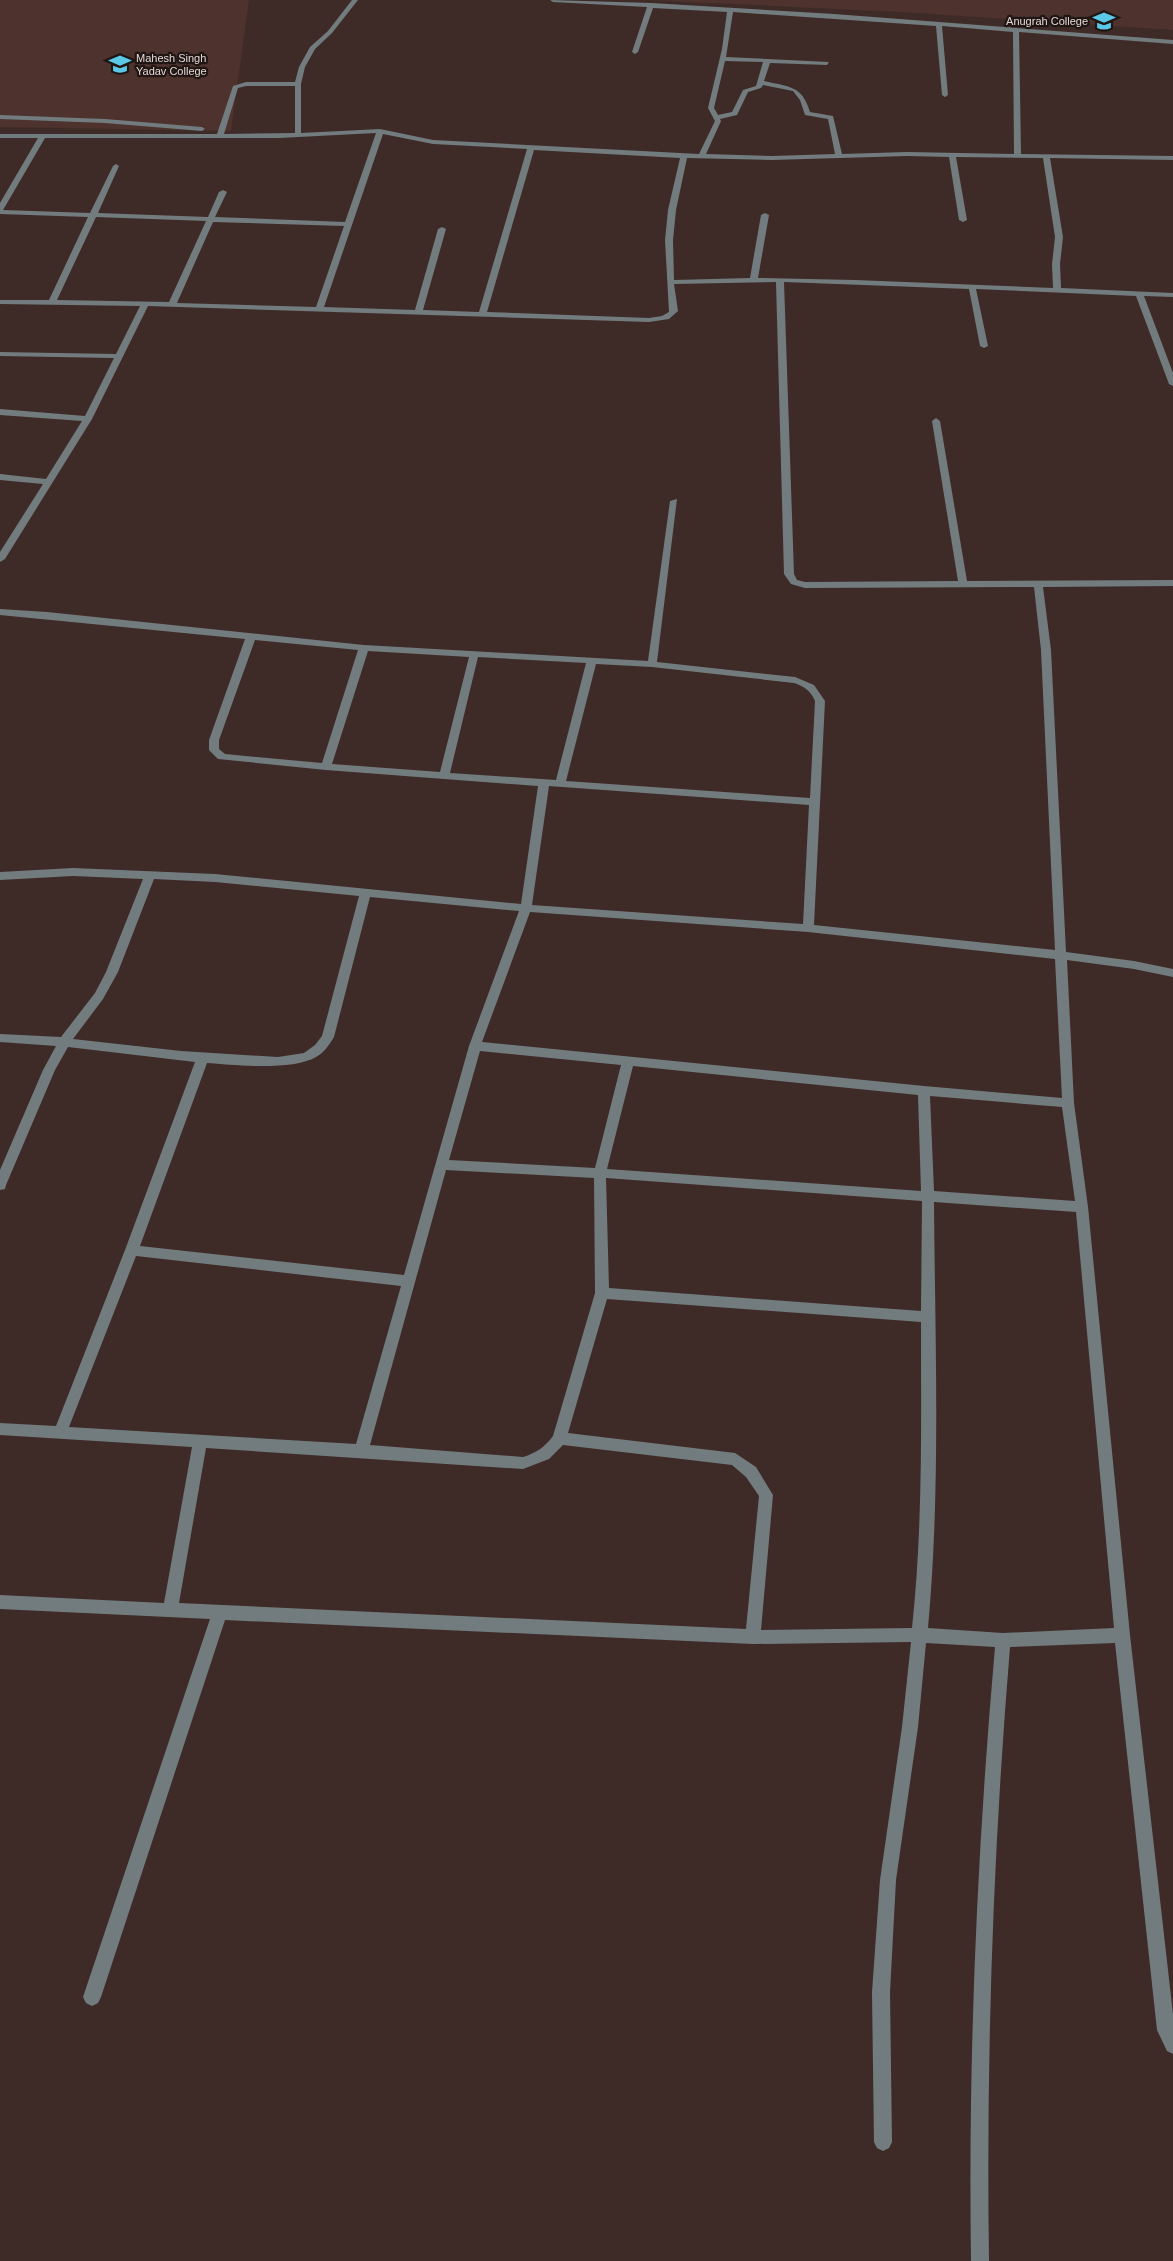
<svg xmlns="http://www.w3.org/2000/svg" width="1173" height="2261" font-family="Arial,sans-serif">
<rect width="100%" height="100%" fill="#3e2b27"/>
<!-- built -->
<path fill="#4d322d" d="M0,0H249L231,131L0,127Z
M647,0H1173V30L899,12Z"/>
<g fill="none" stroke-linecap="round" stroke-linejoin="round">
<!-- minor -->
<path fill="#727c7f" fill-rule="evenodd" d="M352,0H358L332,33L315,49L305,67L301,84V133L380,129L433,140L699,154L715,121L708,108L722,49L727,12L653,8L638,52L635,54L632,52L647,7L553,2L550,0L651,3L834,14L1173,40V44L1019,32L1021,154L1173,156V160L1050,158L1063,237L1060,264L1061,288L1173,293V297L1144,296L1173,373V386L1169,384L1136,296L976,289L988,346L984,348L980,346L969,289L784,282L794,574L797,580L805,582L958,581L932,421L936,418L940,421L967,581L1173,580V586L1043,587L1051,650L1066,952L1134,961L1173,969V977L1134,969L1067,960L1074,1103L1088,1207L1130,1635L1173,2014V2054L1167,2051L1157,2030L1115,1643L1010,1647C993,1852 986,2056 989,2261H971C968,2056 977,1851 995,1647L926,1643L918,1727L896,1880L890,1992L892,2142L889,2148L883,2151L877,2148L874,2142L872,1992L880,1880L902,1727L911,1642L753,1644L225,1620L101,1997L98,2003L92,2006L86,2003L83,1997L210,1619L0,1609V1595L164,1603L192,1447L0,1435V1423L56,1426L125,1250L195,1062L68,1047L55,1070L6,1185L5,1189L0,1190V1170L43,1070L56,1046L0,1042V1034L61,1037L95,993L106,972L143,879L73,876L0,880V872L73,868L215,874L521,904L538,786L326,770L218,759L209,750V740L245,639L0,615V609L47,612L364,645L648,661L670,501L677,499L657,662L795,677L814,685L825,701L814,925L1055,950L1041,650L1034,587L805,588L791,584L784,574L776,282L674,284L678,311L669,319L649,322L148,306L92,419L5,559L0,562V552L43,484L0,480V474L46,479L82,421L0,415V409L85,416L114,358L0,356V352L116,354L140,306L0,304V300H49L88,217L0,214V203L38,138H0V134H217L233,86L246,82H295L299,67L310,47L328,31ZM733,12L936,26L942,95L945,97L948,95L942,26L1013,32L1014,154L907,152L842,154L833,116L810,112C802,85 789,87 764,81L770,63L827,65L829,62L726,57ZM725,61L763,62L756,86L743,90L732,112L718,115L714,108ZM763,85L793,91L800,100L805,115L828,119L835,154L772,156L706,154L721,121L720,119L737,115L748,92L761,88ZM246,86H295V133L224,134L238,88ZM376,133L345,222L215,217L227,192L223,190L219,192L208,217L98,213L119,166L116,164L113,166L90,213L3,210L45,138H279ZM383,134L433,144L527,149L479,312L423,310L446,229L442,227L438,229L415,310L324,307ZM534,150L680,158L668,210L665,240L669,312L662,316L649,318L487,312ZM907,156L949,157L959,220L963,222L967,220L956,157L1043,158L1055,237L1052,264L1053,288L855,280L758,278L769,215L765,213L761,215L750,278L674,280L673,240L676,210L687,158L772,160ZM96,217L206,221L169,302L57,300ZM213,222L344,226L316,307L177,303ZM255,640L358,650L322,763L225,754L219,749V740ZM368,651L469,657L440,772L332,764ZM478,657L586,663L556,780L450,773ZM596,664L652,667L794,683C804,686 811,691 815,701L810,798L566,781ZM549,786L809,805L803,924L532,905ZM154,879L215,882L359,896L322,1036L315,1045L304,1053L278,1057L181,1051L73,1039L103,999L118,972ZM370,897L519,911L469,1046L404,1275L140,1246L207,1063C235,1065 292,1071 316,1057C324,1053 329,1045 334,1037ZM530,912L808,932L1055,959L1062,1098L924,1086L482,1042ZM480,1051L621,1065L595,1168L449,1160ZM633,1066L918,1095L921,1191L607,1169ZM930,1096L1062,1107L1075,1201L934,1191ZM446,1170L594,1178L595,1293L553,1436C545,1447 536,1453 523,1457L370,1445ZM606,1178L922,1201L921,1311L609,1288ZM934,1202L1076,1212L1114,1628L1003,1633L928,1628C941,1487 935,1343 934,1202ZM136,1256L401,1286L356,1444L69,1427ZM607,1299L921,1322C921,1424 923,1526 912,1628L761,1630L773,1495L756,1467L735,1453L568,1433ZM563,1445L732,1465L746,1477L759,1496L746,1629L179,1603L206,1448L523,1469L549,1459Z
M0,115L105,119L202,127L205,129L202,131L105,123L0,119Z"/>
</g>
<!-- icons -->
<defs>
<g id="school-bare" transform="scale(1.725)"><path d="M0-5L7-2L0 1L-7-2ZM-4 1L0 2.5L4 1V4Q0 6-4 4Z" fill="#5bc8e7" stroke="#1f1614" stroke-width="2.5" paint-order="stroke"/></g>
<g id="university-bare" transform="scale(1.725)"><path d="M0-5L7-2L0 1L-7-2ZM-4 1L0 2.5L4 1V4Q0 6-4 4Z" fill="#5bc8e7" stroke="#1f1614" stroke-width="2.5" paint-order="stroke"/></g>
</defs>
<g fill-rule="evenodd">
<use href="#school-bare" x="1104" y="21"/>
<use href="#university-bare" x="120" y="64"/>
</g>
<g text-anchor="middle" stroke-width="4.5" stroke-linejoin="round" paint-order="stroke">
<!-- far-poi labels -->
<g font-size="11" fill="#e3d6d3" stroke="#1f1614" text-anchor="end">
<text x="1088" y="25">Anugrah College</text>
<text x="136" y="62" text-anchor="start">Mahesh Singh<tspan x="136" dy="13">Yadav College</tspan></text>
</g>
</g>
</svg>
